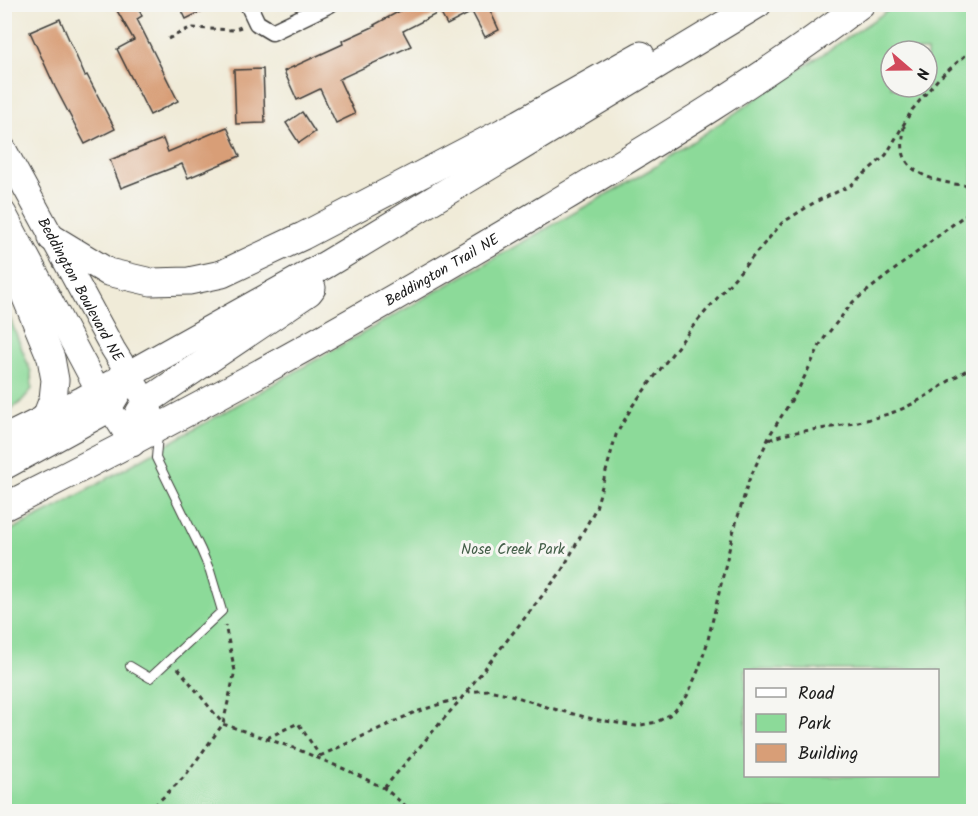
<svg xmlns="http://www.w3.org/2000/svg" width="978" height="816" font-family="Kalam,sans-serif">
<rect width="100%" height="100%" fill="#f6f6f2"/>
<filter id="ink" filterUnits="userSpaceOnUse"><feTurbulence type="fractalNoise" baseFrequency=".0167" numOctaves="2"/><feDisplacementMap in="SourceGraphic" scale="12" xChannelSelector="R" yChannelSelector="G"/><feConvolveMatrix kernelMatrix="1 2 1 2 8 2 1 2 1" color-interpolation-filters="sRGB"/></filter>
<filter id="wash" filterUnits="userSpaceOnUse"><feTurbulence type="fractalNoise" baseFrequency=".008" numOctaves="4" result="noise"/><feDisplacementMap in="SourceGraphic" scale="24" xChannelSelector="R" yChannelSelector="G"/><feGaussianBlur stdDeviation="1.35" result="paint"/><feColorMatrix in="noise" values="0 0 0 0 0 0 0 0 0 0 0 0 0 0 0 0 0 1.4 0 .05"/><feComposite in="paint" operator="in"/></filter>
<g filter="url(#wash)">
<rect width="100%" height="100%" fill="#f0ebd8"/>
<!-- green -->
<path fill="#8cda99" stroke="#547b5a" stroke-width="1.5" fill-rule="evenodd" d="M896,5H973V811L5,812V533L61,505L653,168ZM891,51H927V87H891ZM746,670H938V776H746Z
M5,306L31,372L32,389L19,404L5,412Z"/>
<g id="blocks">
<!-- building -->
<path fill="#d89e77" d="M124,4H136L142,16L137,19L178,101L150,115L117,49L134,40L116,9Z
M179,4H216L186,19Z
M396,4H487L499,30L485,37L472,12L447,25L440,12L403,31L411,46L339,79L355,114L336,123L320,89L297,100L284,71L343,44L342,41L375,26L374,25L400,11Z
M60,19L85,76L87,75L115,129L85,144L55,87L30,32Z
M263,69L265,123L236,124L234,70Z
M302,112L315,132L299,143L286,123Z
M227,127L240,156L188,178L182,164L121,188L110,160L163,139L168,152Z"/>
</g>
</g>
<g filter="url(#ink)">
<use href="#blocks" fill-opacity="0" stroke="#3c3b38" stroke-width="1.5"/>
<g fill="none" stroke-linecap="round" stroke-linejoin="round">
<!-- lane casing -->
<g stroke="#3c3b38" stroke-width="10">
<path id="lane" d="M130,666L150,678L222,611L210,571L201,550L156,458L158,435"/>
</g>
<!-- street casing -->
<g stroke="#3c3b38" stroke-width="19">
<path id="street" d="M248,4L257,23L272,32L330,4"/>
</g>
<!-- secondary casing -->
<g stroke="#3c3b38" stroke-width="26">
<g id="secondary">
<path id="s1" d="M4,149L113,349L146,402L154,420"/>
<path d="M4,213L98,390L132,443"/>
</g>
</g>
<!-- primary casing -->
<g stroke="#3c3b38" stroke-width="29">
<g id="primary">
<path d="M52,238L108,272L151,282L189,281L222,274L303,236L520,123L641,55"/>
<path d="M4,245L51,358L55,380L53,399L46,417"/>
<path d="M4,439L83,400L327,264L758,4"/>
<path d="M132,443C132,426 136,416 146,402L309,292L312,288"/>
<path d="M4,466L101,413L108,408L128,375"/>
<path id="s2" d="M4,507C189,415 370,314 547,208C654,144 762,80 861,4"/>
</g>
</g>
<!-- path -->
<path stroke="#3c3b38" stroke-width="3" stroke-dasharray="4.5 4.5" stroke-linecap="butt" d="M168,39L190,28L233,30L241,27
M904,126C903,138 900,153 908,163C920,180 955,185 974,186
M769,440C791,430 814,431 837,426C856,423 876,418 894,412C923,402 947,380 974,366
M178,668L223,724L294,748L349,771L384,788L413,812
M467,691L561,572L596,508L616,435L633,405L694,325L782,223L815,202L850,186L886,155L912,110L938,79L974,48
M267,738L298,723L320,756
M320,756L413,713L462,697
M384,788L467,692L488,690L508,694L550,708L593,719L636,726L657,722L673,713L687,696L698,671L707,644L733,533L749,480L771,433L799,388L822,341L853,302L974,208
M148,812L185,776L223,724L235,671L225,625"/>
<!-- lane -->
<use href="#lane" stroke="#fff" stroke-width="8"/>
<!-- street -->
<use href="#street" stroke="#fff" stroke-width="16"/>
<!-- secondary -->
<use href="#secondary" stroke="#fff" stroke-width="24"/>
<!-- primary -->
<use href="#primary" stroke="#fff" stroke-width="27"/>
</g>
</g>
<g text-anchor="middle" stroke-width="6" stroke-linejoin="round" paint-order="stroke">
<!-- street labels -->
<g font-size="15" fill="#1c1c1c" stroke="#f6f6f2">
<text dy="5" stroke="none"><textPath href="#s2" startOffset="498">Beddington Trail NE</textPath></text>
<text dy="5" stroke="none"><textPath href="#s1" startOffset="160">Beddington Boulevard NE</textPath></text>
</g>
<!-- park labels -->
<g font-size="15" fill="#435e48" stroke="#f6f6f2">
<text x="513" y="554">Nose Creek Park</text>
</g>
</g>
<!-- margin -->
<rect width="978" height="816" fill="none" stroke="#f6f6f2" stroke-width="24"/>
<!-- legend -->
<rect x="744" y="669" width="195" height="108" fill="#f6f6f2" stroke="#9f9f9c" stroke-width="1.5"/>
<rect x="756" y="688" width="30" height="9" fill="#ffffff" stroke="#9f9f9c" stroke-width="1.5"/>
<text x="798" y="699" font-size="18" fill="#1c1c1c">Road</text>
<rect x="756" y="714" width="30" height="18" fill="#8cda99" stroke="#9f9f9c" stroke-width="1.5"/>
<text x="798" y="729" font-size="18" fill="#1c1c1c">Park</text>
<rect x="756" y="744" width="30" height="18" fill="#d89e77" stroke="#9f9f9c" stroke-width="1.5"/>
<text x="798" y="759" font-size="18" fill="#1c1c1c">Building</text>
<!-- north arrow -->
<g transform="translate(909 69) rotate(110)"><circle r="28" fill="#f6f6f2" stroke="#9f9f9c" stroke-width="1.5"/>
<path d="M0-4.5L10 22L0 15L-10 22Z" fill="#d1495b"/>
<text y="-9" font-size="16" font-weight="bold" text-anchor="middle" fill="#1c1c1c">N</text>
</g>
</svg>
